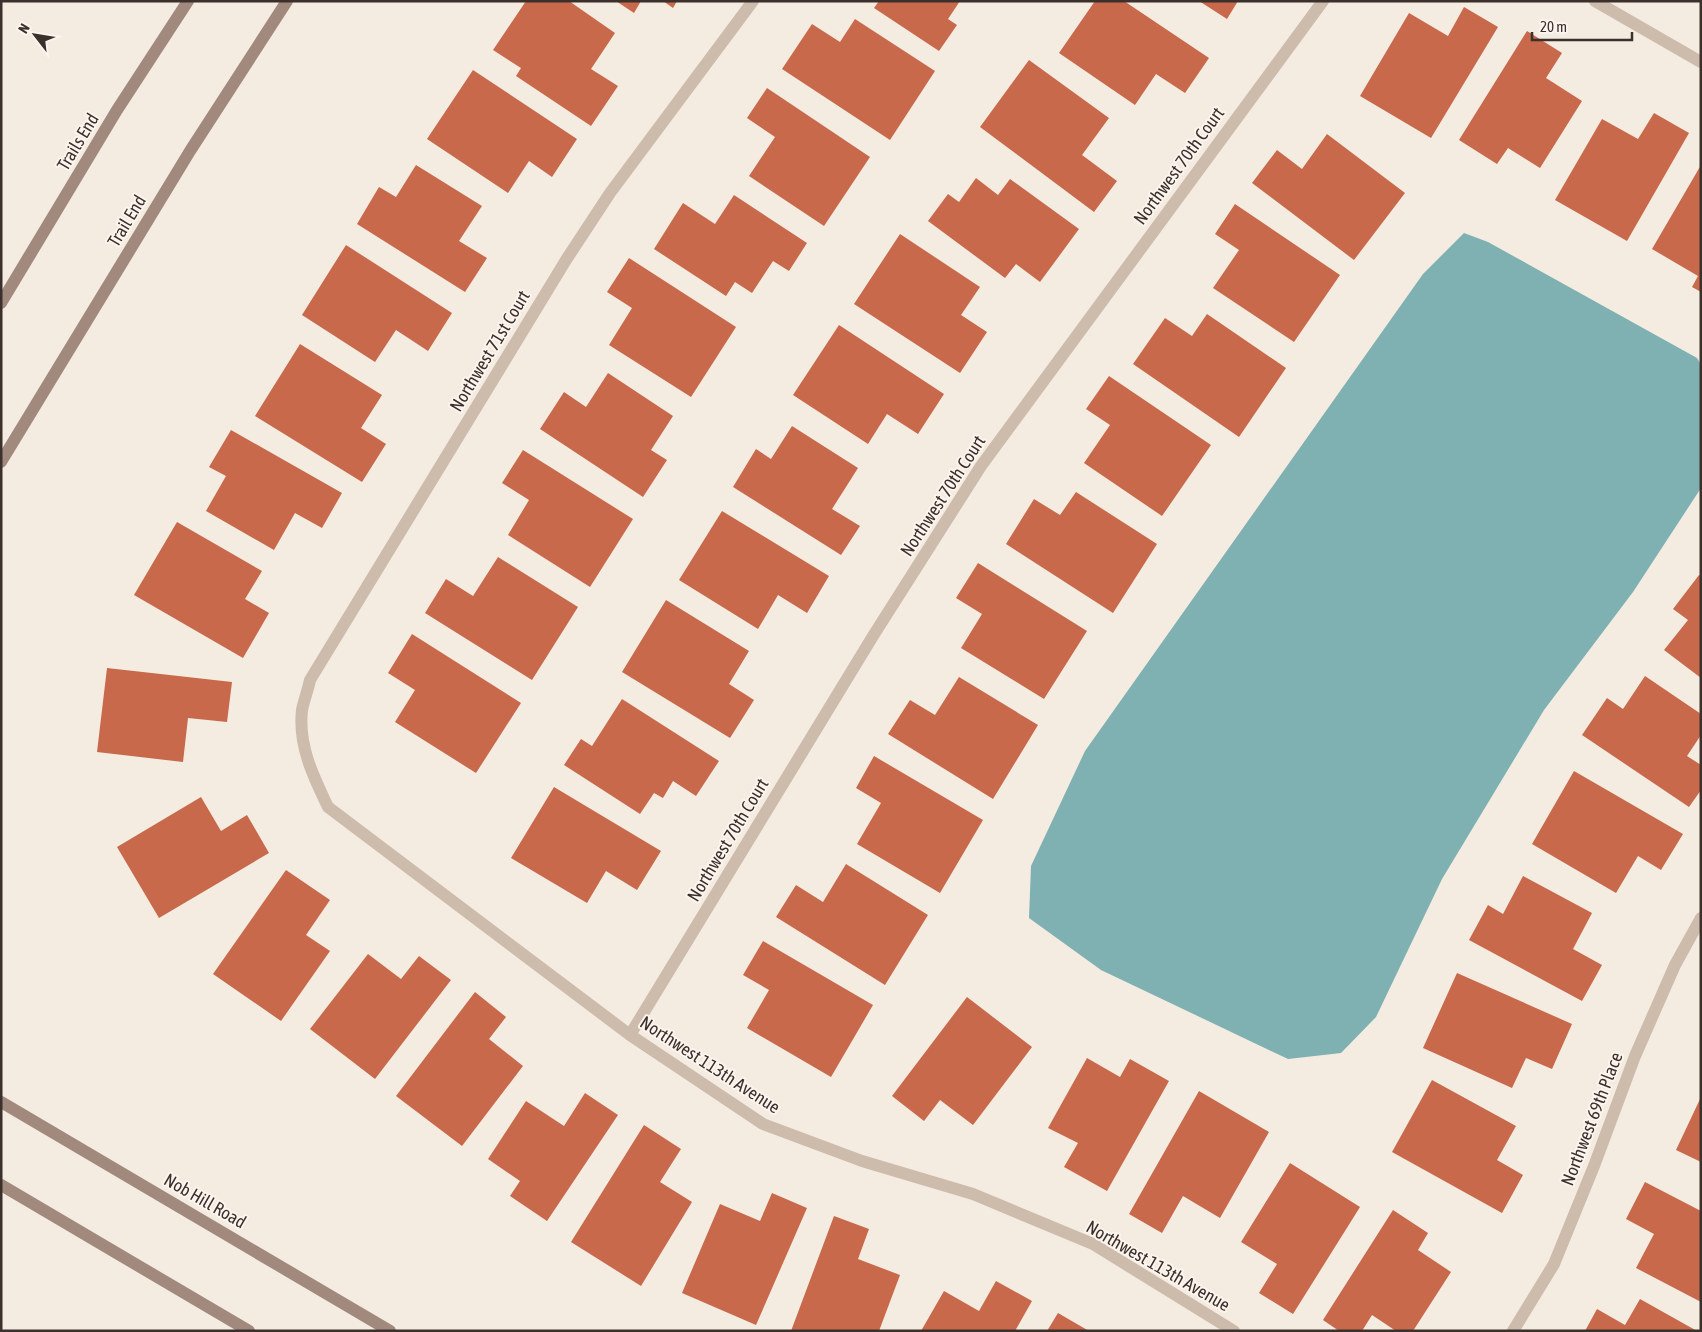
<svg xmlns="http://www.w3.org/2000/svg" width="1702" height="1332" font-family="'Asap Condensed',sans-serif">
<rect width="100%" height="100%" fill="#f4ebe1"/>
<!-- water -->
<path fill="#7fb0b2" d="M1464,233L1488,242L1697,358L1701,365V488L1633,592L1544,710L1442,879L1376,1017L1341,1053L1288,1059L1101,970L1029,918L1031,866L1085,751L1423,274Z"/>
<!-- building -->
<path fill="#c8694b" d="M526,1H569L615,33L591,69L618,86L591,126L516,76L521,68L493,50Z
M616,1H641L634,13Z
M663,1H677L673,8Z
M879,1H960L948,19L957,25L939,51L874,8Z
M1095,1H1124L1209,58L1185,93L1156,74L1135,105L1059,53Z
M1199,1H1238L1227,19Z
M1464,7L1498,27L1431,138L1360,96L1409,13L1448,36Z
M855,19L935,71L890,140L782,69L812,24L840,42Z
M1527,31L1562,53L1546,78L1582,101L1540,168L1508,148L1497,164L1459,140Z
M1029,60L1109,118L1082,155L1117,181L1094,212L980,127Z
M473,70L577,139L552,177L529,161L508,193L427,139Z
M767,88L870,157L824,226L749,176L775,137L747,118Z
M1654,113L1689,133L1627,241L1555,200L1602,119L1638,139Z
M1327,134L1405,193L1354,260L1252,183L1277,150L1302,169Z
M416,165L482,206L459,241L487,258L465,292L357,224L379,187L396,197Z
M1701,165V292L1692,287L1698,276L1652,249Z
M976,178L998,195L1010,179L1079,229L1040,282L1016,264L1005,278L928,221L948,194L959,202Z
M734,195L807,243L789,271L773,261L752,293L735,282L726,296L654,249L683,203L715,224Z
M1235,204L1340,275L1294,342L1213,288L1239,250L1215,234Z
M900,234L980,287L961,315L987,332L960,373L854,304Z
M346,245L452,313L428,351L396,330L375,362L302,315Z
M629,258L736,327L691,397L609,345L632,308L607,292Z
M1207,314L1286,368L1239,437L1133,364L1165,318L1192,336Z
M839,325L944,394L918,434L887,414L868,444L793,395Z
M300,344L382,395L361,428L386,444L362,482L255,416Z
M608,373L673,416L651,450L667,460L643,497L540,429L564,392L586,407Z
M1109,376L1211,445L1162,516L1084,463L1110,425L1086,409Z
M792,426L858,468L832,509L860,526L841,555L733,487L756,449L771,459Z
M231,430L342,493L322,528L295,513L274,550L206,511L226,476L209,467Z
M523,450L633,519L590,587L508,535L529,500L502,483Z
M1076,492L1157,544L1113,613L1006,544L1034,499L1060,515Z
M722,511L829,576L807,613L778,595L758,629L679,580Z
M177,522L262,571L245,599L269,613L243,658L134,595Z
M498,557L578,607L532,680L425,613L446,579L473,596Z
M978,563L1087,631L1044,699L961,648L982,614L956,598Z
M1699,575L1701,576V678L1664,650L1688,620L1673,609Z
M666,600L749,651L729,684L754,700L730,738L622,672Z
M412,634L521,703L476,773L395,722L415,690L388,673Z
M107,668L232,682L227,722L188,718L183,762L97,752Z
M1645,676L1701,714V735L1687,756L1701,765V790L1689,807L1582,735L1607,698L1623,709Z
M959,677L1038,725L993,799L888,734L910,700L935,715Z
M622,699L719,761L696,796L673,781L663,798L654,793L640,814L564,765L581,739L592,746Z
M874,756L983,820L940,893L857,844L881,803L856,788Z
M1574,771L1683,834L1661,870L1638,856L1616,893L1532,844Z
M554,787L661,851L637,890L606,871L587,903L511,858Z
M201,797L221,831L247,815L269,853L159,918L117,847Z
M846,864L928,915L885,985L776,917L796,885L823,902Z
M286,870L330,900L306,935L330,951L281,1021L213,974Z
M1523,876L1592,913L1573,949L1602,965L1582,1001L1469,940L1488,905L1503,914Z
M763,941L873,1005L831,1077L747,1028L769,990L743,975Z
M368,954L401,979L419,956L451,980L375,1079L310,1029Z
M1457,973L1572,1024L1552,1069L1526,1058L1512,1088L1423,1048Z
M475,992L506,1017L489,1039L523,1066L462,1146L396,1096Z
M967,997L1032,1047L973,1125L940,1100L924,1121L892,1096Z
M1087,1058L1120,1077L1130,1059L1169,1081L1107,1191L1064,1167L1078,1143L1048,1128Z
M1432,1080L1516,1126L1497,1160L1523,1175L1502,1213L1392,1152Z
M1199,1091L1269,1132L1220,1218L1183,1196L1162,1233L1129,1214Z
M585,1093L618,1115L547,1221L510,1196L520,1181L488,1159L526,1101L564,1126Z
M1701,1097V1162L1676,1150Z
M644,1125L681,1149L660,1182L692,1202L641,1286L571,1242Z
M1290,1163L1360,1207L1293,1314L1259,1293L1277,1264L1241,1242Z
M1645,1182L1701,1211V1302L1636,1268L1654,1234L1626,1219Z
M772,1193L807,1208L756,1325L682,1293L720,1204L760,1221Z
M1393,1210L1428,1233L1418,1250L1451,1272L1413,1331H1396L1372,1315L1362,1331H1339L1323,1320Z
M834,1216L869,1229L858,1259L900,1275L879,1331H791Z
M996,1281L1032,1301L1015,1331H921L944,1291L979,1311Z
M1640,1299L1697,1331H1585L1597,1309L1625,1325Z
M1058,1313L1089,1331H1047Z"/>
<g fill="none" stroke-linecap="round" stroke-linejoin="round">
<!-- street -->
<path stroke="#cdbbac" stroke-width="12" d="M753,1L610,193L566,260L310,680C308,690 304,700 302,710C298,745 313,776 328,807L630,1035L763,1124L862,1161L973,1194L1093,1244L1234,1331
M1595,1L1701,62
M630,1035L873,636L981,466L1323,1
M1513,1331L1554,1264L1594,1166L1635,1056L1675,965L1701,918"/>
<!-- secondary -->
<path stroke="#a18a7d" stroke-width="12" d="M1,303L117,110L188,1
M1,462L190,151L287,1
M1,1102L390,1331
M1,1185L249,1331"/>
</g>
<g text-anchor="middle" stroke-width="4" stroke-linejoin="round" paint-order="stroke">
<!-- street labels -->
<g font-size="18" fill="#3b302b" stroke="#fbf5ee">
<text transform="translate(78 142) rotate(-59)" y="6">Trails End</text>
<text transform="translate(1179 166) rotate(-54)" y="6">Northwest 70th Court</text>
<text transform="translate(127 221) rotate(-59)" y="6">Trail End</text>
<text transform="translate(490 351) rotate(-59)" y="6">Northwest 71st Court</text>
<text transform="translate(943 496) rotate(-57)" y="6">Northwest 70th Court</text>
<text transform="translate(728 840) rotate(-59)" y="6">Northwest 70th Court</text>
<text transform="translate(710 1065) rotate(33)" y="6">Northwest 113th Avenue</text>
<text transform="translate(1592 1119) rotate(-69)" y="6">Northwest 69th Place</text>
<text transform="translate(205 1201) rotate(30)" y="6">Nob Hill Road</text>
<text transform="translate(1158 1266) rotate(30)" y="6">Northwest 113th Avenue</text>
</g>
</g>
<!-- border -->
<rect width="1702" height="1332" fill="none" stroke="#3b302b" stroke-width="5"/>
<!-- north arrow -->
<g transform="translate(35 35) rotate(301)" stroke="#fbf5ee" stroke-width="4" paint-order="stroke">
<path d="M0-4L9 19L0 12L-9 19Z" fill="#3b302b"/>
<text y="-8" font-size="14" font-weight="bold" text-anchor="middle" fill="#3b302b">N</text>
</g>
<!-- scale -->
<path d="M1532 32v8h100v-8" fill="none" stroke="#3b302b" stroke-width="2.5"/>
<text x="1540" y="32" font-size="15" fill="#3b302b" stroke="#fbf5ee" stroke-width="4" paint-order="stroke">20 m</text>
</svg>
